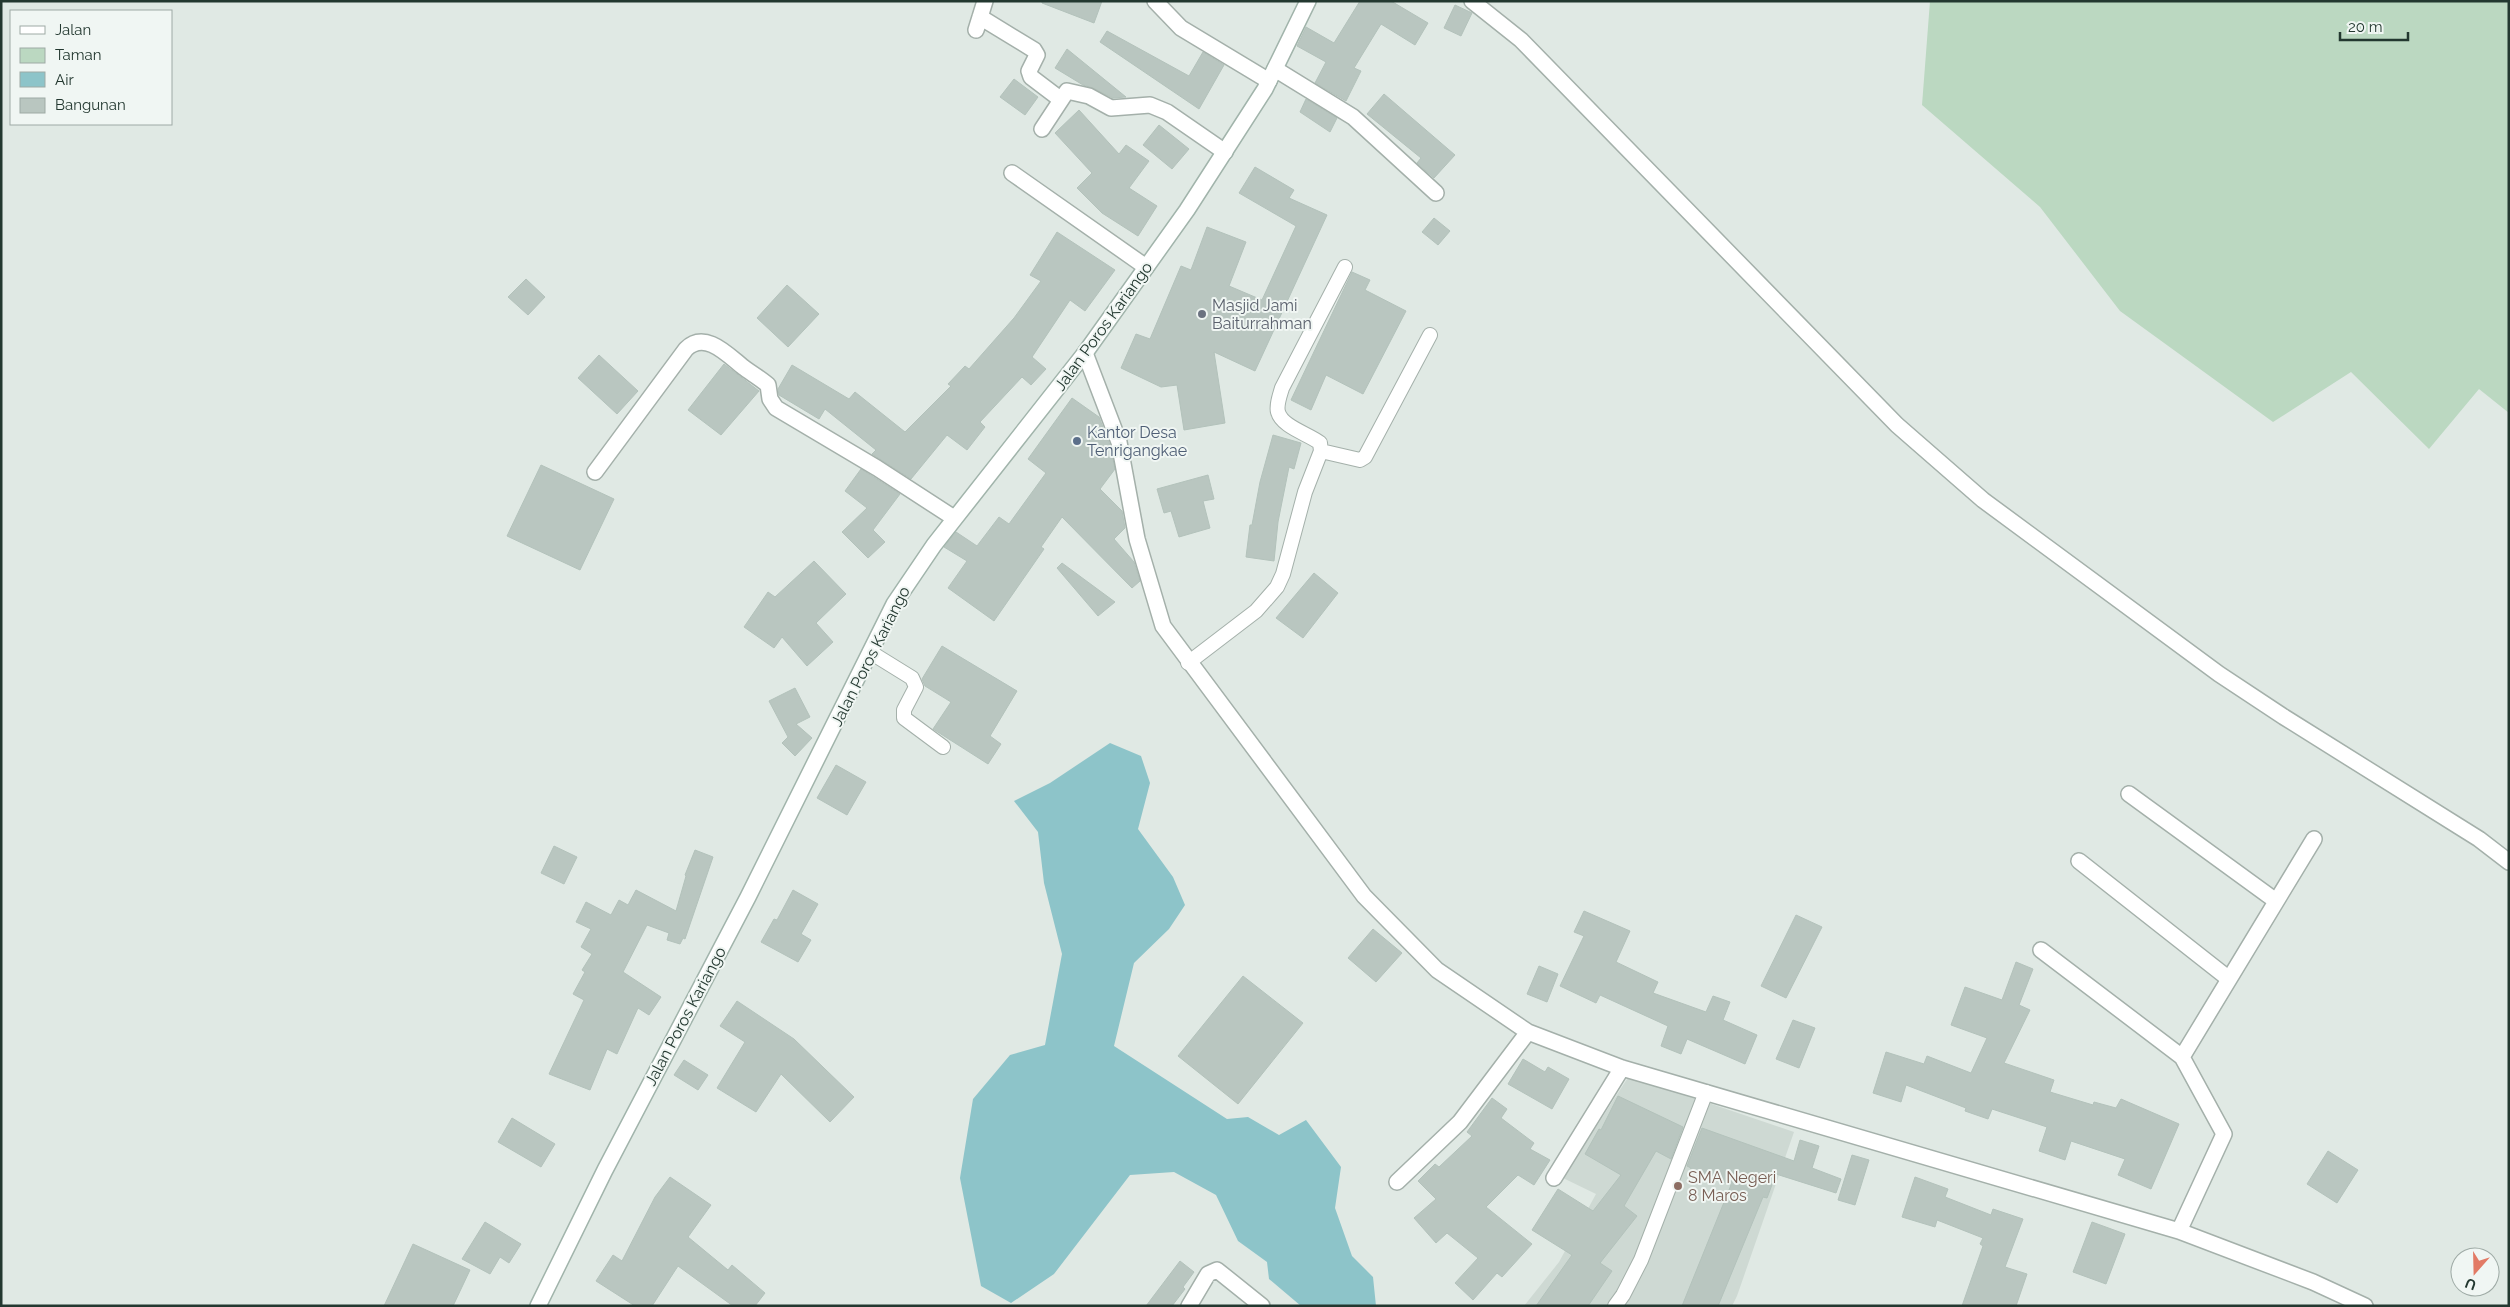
<svg xmlns="http://www.w3.org/2000/svg" width="2510" height="1307" font-family="Raleway,sans-serif">
<rect width="100%" height="100%" fill="#e0e9e4"/>
<!-- built -->
<path fill="#ced9d3" d="M1629,1076L1794,1132L1737,1296L1732,1306H1524L1559,1262L1596,1194L1563,1178Z"/>
<!-- green -->
<path fill="#bbd8c1" d="M1930,1H2509V413L2479,389L2429,449L2351,372L2273,422L2120,311L2040,207L1922,105Z"/>
<!-- water -->
<path fill="#8dc4c9" d="M1110,743L1141,756L1150,783L1138,829L1173,877L1185,905L1169,929L1134,963L1114,1046L1227,1119L1248,1117L1279,1135L1306,1120L1341,1167L1335,1208L1352,1256L1373,1277L1376,1306H1301L1269,1279L1267,1262L1238,1241L1216,1195L1174,1172L1130,1175L1054,1274L1011,1303L981,1286L960,1178L973,1099L1010,1055L1045,1045L1062,954L1044,883L1038,832L1014,801L1050,783Z"/>
<!-- building -->
<path fill="#b9c6c0" stroke="#b3c2bb" d="M1042,1H1102L1094,23L1042,3Z
M1360,1H1391L1428,23L1415,45L1381,24L1354,68L1361,71L1346,101L1315,83L1326,62L1297,46L1306,27L1334,43Z
M1455,5L1472,13L1461,36L1444,28Z
M1107,31L1189,76L1203,52L1224,65L1199,109L1100,42Z
M1067,49L1126,97L1113,98L1093,88L1083,85L1055,68Z
M1014,79L1038,97L1025,115L1000,97Z
M1384,94L1455,155L1434,178L1417,163L1421,158L1367,114Z
M1306,99L1337,118L1330,132L1300,112Z
M1079,110L1119,154L1126,145L1149,161L1129,188L1157,206L1138,236L1102,213L1077,188L1092,173L1055,133Z
M1159,125L1189,149L1172,169L1143,145Z
M1255,167L1294,190L1289,198L1327,215L1255,371L1214,352L1225,423L1184,430L1177,385L1161,387L1121,368L1136,334L1150,339L1181,266L1191,270L1207,227L1246,242L1229,286L1262,300L1296,226L1239,193Z
M1434,218L1450,231L1438,245L1422,232Z
M1057,232L1115,270L1085,311L1070,300L1032,357L1046,369L1031,385L1022,377L980,422L985,427L967,450L947,435L911,479L872,454L876,450L825,409L819,419L779,395L778,389L792,365L849,399L855,392L905,432L951,386L948,384L965,366L969,369L1014,318L1041,281L1030,275Z
M1352,272L1370,280L1365,290L1406,311L1363,394L1326,375L1311,410L1291,400Z
M526,279L545,297L528,315L508,297Z
M787,285L819,314L788,347L757,318Z
M599,355L638,391L617,414L578,378Z
M724,364L759,391L721,435L688,410Z
M1072,398L1099,417L1110,445L1115,469L1100,489L1122,511L1125,528L1114,539L1134,562L1140,581L1132,588L1062,517L1041,547L1044,549L994,621L948,588L967,561L944,547L956,532L977,546L999,517L1009,524L1046,473L1028,459Z
M1273,435L1301,443L1294,469L1289,467L1278,522L1274,561L1246,557L1250,525H1252L1260,482Z
M541,465L614,499L580,570L507,536Z
M861,469L900,494L873,530L885,542L868,558L842,532L867,508L845,491Z
M1208,475L1214,499L1203,501L1210,528L1179,537L1171,511L1164,513L1157,489Z
M814,561L846,594L816,623L833,642L807,666L782,637L774,648L744,627L768,592L775,597Z
M1062,563L1115,602L1098,616L1057,568Z
M1314,573L1338,593L1303,638L1276,618Z
M942,646L1017,691L990,736L1001,744L988,764L933,729L951,702L925,686L922,679Z
M795,688L810,717L796,724L812,738L795,756L782,743L788,737L769,701Z
M836,765L866,782L847,815L817,798Z
M554,846L577,857L564,884L541,873Z
M695,850L713,857L685,939L683,938L680,944L667,940L669,933L647,925L623,972L661,997L649,1015L638,1008L617,1054L607,1049L590,1090L549,1074L584,1000L573,994L585,972L582,970L592,954L581,947L591,929L576,922L586,902L611,915L619,900L628,905L636,890L676,911L686,876L685,875Z
M793,890L818,904L801,934L811,940L798,962L761,942L774,919L777,920Z
M1584,911L1630,931L1616,962L1658,982L1653,993L1706,1012L1713,996L1730,1002L1723,1020L1757,1035L1745,1064L1687,1039L1681,1054L1661,1046L1668,1026L1600,995L1596,1003L1560,986L1584,936L1574,932Z
M1796,915L1822,927L1786,998L1761,986Z
M1373,929L1402,953L1376,982L1348,958Z
M2016,962L2033,969L2019,1005L2030,1010L2004,1063L2054,1080L2050,1092L2093,1105L2094,1102L2116,1108L2121,1099L2179,1124L2151,1189L2118,1175L2125,1159L2071,1141L2065,1160L2039,1151L2047,1127L1992,1109L1988,1119L1965,1111L1966,1108L1906,1085L1901,1102L1873,1093L1886,1052L1924,1064L1927,1056L1971,1073L1987,1038L1951,1025L1965,987L2002,1000Z
M1539,966L1558,974L1547,1002L1527,994Z
M1243,976L1303,1023L1238,1104L1178,1056Z
M737,1001L794,1039L854,1097L830,1122L781,1074L756,1112L717,1088L745,1042L720,1026Z
M1793,1020L1815,1028L1799,1068L1776,1059Z
M1523,1059L1545,1072L1548,1067L1569,1079L1552,1109L1508,1084Z
M684,1060L708,1075L698,1090L674,1075Z
M1618,1096L1683,1127L1671,1159L1656,1151L1624,1206L1637,1216L1600,1263L1612,1271L1588,1306H1536L1572,1255L1532,1230L1558,1189L1593,1211L1621,1175L1585,1154L1599,1129L1601,1130Z
M1492,1098L1507,1109L1501,1118L1534,1143L1530,1149L1550,1160L1534,1185L1518,1175L1486,1207L1532,1244L1502,1277L1497,1273L1473,1300L1455,1283L1478,1258L1447,1233L1436,1243L1414,1218L1436,1199L1418,1181L1435,1164L1439,1167L1472,1136L1467,1132Z
M512,1118L555,1144L541,1167L498,1142Z
M1702,1128L1794,1161L1800,1140L1819,1146L1812,1168L1841,1179L1836,1193L1776,1174L1767,1198L1763,1197L1718,1306H1682L1731,1185L1690,1170L1691,1168L1687,1166Z
M2328,1151L2358,1170L2337,1203L2307,1184Z
M1852,1155L1869,1160L1855,1205L1838,1200Z
M670,1177L711,1205L688,1237L728,1270L732,1265L765,1293L755,1306H733L678,1266L652,1306H635L596,1281L613,1255L622,1261L655,1197Z
M1915,1177L1948,1189L1945,1197L1991,1215L1993,1209L2023,1219L2005,1267L2027,1274L2016,1306H1962L1983,1246L1980,1244L1983,1238L1937,1220L1935,1227L1902,1217Z
M485,1222L521,1244L509,1263L500,1257L490,1274L462,1259Z
M2092,1222L2125,1234L2106,1284L2073,1272Z
M413,1244L470,1270L453,1306H384Z
M1180,1261L1194,1272L1183,1287L1185,1289L1172,1306H1146Z"/>
<g fill="none" stroke-linecap="round" stroke-linejoin="round">
<!-- lane casing -->
<g stroke="#a4b0aa" stroke-width="16">
<path id="lane" d="M1321,451L1360,460L1365,457L1430,335
M870,652L912,678L916,687L904,710V718L943,747
M1188,663L1256,611L1277,587L1283,574L1305,492L1321,451L1320,443C1309,434 1282,427 1278,412C1276,405 1280,395 1282,388L1345,267
M1615,1306L1623,1295L1641,1260L1706,1092"/>
</g>
<!-- street casing -->
<g stroke="#a4b0aa" stroke-width="18">
<path id="street" d="M1155,1L1181,28L1269,81
M1472,1L1521,40L1897,425L1983,500L2219,674L2284,717L2479,839L2509,862
M980,17L1034,50L1037,55L1029,71L1031,77L1060,99
M976,30L985,1
M1275,69L1353,117L1436,193
M1042,129L1067,91L1089,96L1111,108L1150,105L1167,112L1225,152
M1012,173L1146,267
M1085,353L1119,442L1137,539L1163,626L1364,896L1437,970L1528,1032L1622,1068L2179,1231L2313,1282L2365,1306
M595,472L686,349C705,330 728,355 743,367C751,373 760,378 768,385L770,399L776,408L877,468L954,518
M2129,794L2276,901
M2079,861L2229,979
M2041,950L2182,1057L2224,1134L2179,1231
M2182,1057L2314,839
M1554,1178L1622,1068
M1397,1182L1460,1122L1528,1032
M1189,1306L1208,1274L1217,1270L1262,1306"/>
</g>
<!-- secondary casing -->
<g stroke="#a1b4ab" stroke-width="18">
<path id="secondary" d="M538,1306L605,1170L748,897L894,604L934,545L1085,353L1187,210L1265,89L1308,1"/>
</g>
<!-- lane -->
<use href="#lane" stroke="#fff" stroke-width="14"/>
<!-- street -->
<use href="#street" stroke="#fff" stroke-width="15"/>
<!-- secondary -->
<use href="#secondary" stroke="#fff" stroke-width="15"/>
</g>
<!-- markers -->
<circle fill="#6b7280" stroke="#f0f6f3" stroke-width="2" cx="1202" cy="314" r="5"/>
<circle fill="#5c6f8a" stroke="#f0f6f3" stroke-width="2" cx="1077" cy="441" r="5"/>
<circle fill="#8d6e63" stroke="#f0f6f3" stroke-width="2" cx="1678" cy="1186" r="5"/>
<g text-anchor="middle" stroke-width="4" stroke-linejoin="round" paint-order="stroke">
<!-- worship labels -->
<g font-size="16" fill="#5b616d" stroke="#f0f6f3" text-anchor="start">
<text x="1212" y="311">Masjid Jami<tspan x="1212" dy="18">Baiturrahman</tspan></text>
</g>
<!-- street labels -->
<g font-size="16" fill="#233830" stroke="#f0f6f3">
<text transform="translate(1103 326) rotate(-54)" y="6">Jalan Poros Kariango</text>
<text transform="translate(870 656) rotate(-63)" y="6">Jalan Poros Kariango</text>
<text transform="translate(685 1016) rotate(-62)" y="6">Jalan Poros Kariango</text>
</g>
<!-- service labels -->
<g font-size="16" fill="#4e5e75" stroke="#f0f6f3" text-anchor="start">
<text x="1087" y="438">Kantor Desa<tspan x="1087" dy="18">Tenrigangkae</tspan></text>
</g>
<!-- education labels -->
<g font-size="16" fill="#785e54" stroke="#f0f6f3" text-anchor="start">
<text x="1688" y="1183">SMA Negeri<tspan x="1688" dy="18">8 Maros</tspan></text>
</g>
</g>
<!-- border -->
<rect width="2510" height="1307" fill="none" stroke="#233830" stroke-width="5"/>
<!-- legend -->
<rect x="10" y="10" width="162" height="115" fill="#f0f6f3" stroke="#9eaaa5"/>
<rect x="20" y="26" width="25" height="8" fill="#ffffff" stroke="#9eaaa5"/>
<text x="55" y="35" font-size="15" fill="#233830">Jalan</text>
<rect x="20" y="48" width="25" height="15" fill="#bbd8c1" stroke="#9eaaa5"/>
<text x="55" y="60" font-size="15" fill="#233830">Taman</text>
<rect x="20" y="72" width="25" height="15" fill="#8dc4c9" stroke="#9eaaa5"/>
<text x="55" y="85" font-size="15" fill="#233830">Air</text>
<rect x="20" y="98" width="25" height="15" fill="#b9c6c0" stroke="#9eaaa5"/>
<text x="55" y="110" font-size="15" fill="#233830">Bangunan</text>
<!-- north arrow -->
<g transform="translate(2475 1272) rotate(200)"><circle r="24" fill="#f0f6f3" stroke="#9eaaa5"/>
<path d="M0-4L9 19L0 12L-9 19Z" fill="#e27a65"/>
<text y="-8" font-size="14" font-weight="bold" text-anchor="middle" fill="#233830">U</text>
</g>
<!-- scale -->
<path d="M2340 32v8h68v-8" fill="none" stroke="#233830" stroke-width="2.5"/>
<text x="2348" y="32" font-size="15" fill="#233830" stroke="#f0f6f3" stroke-width="4" paint-order="stroke">20 m</text>
</svg>
